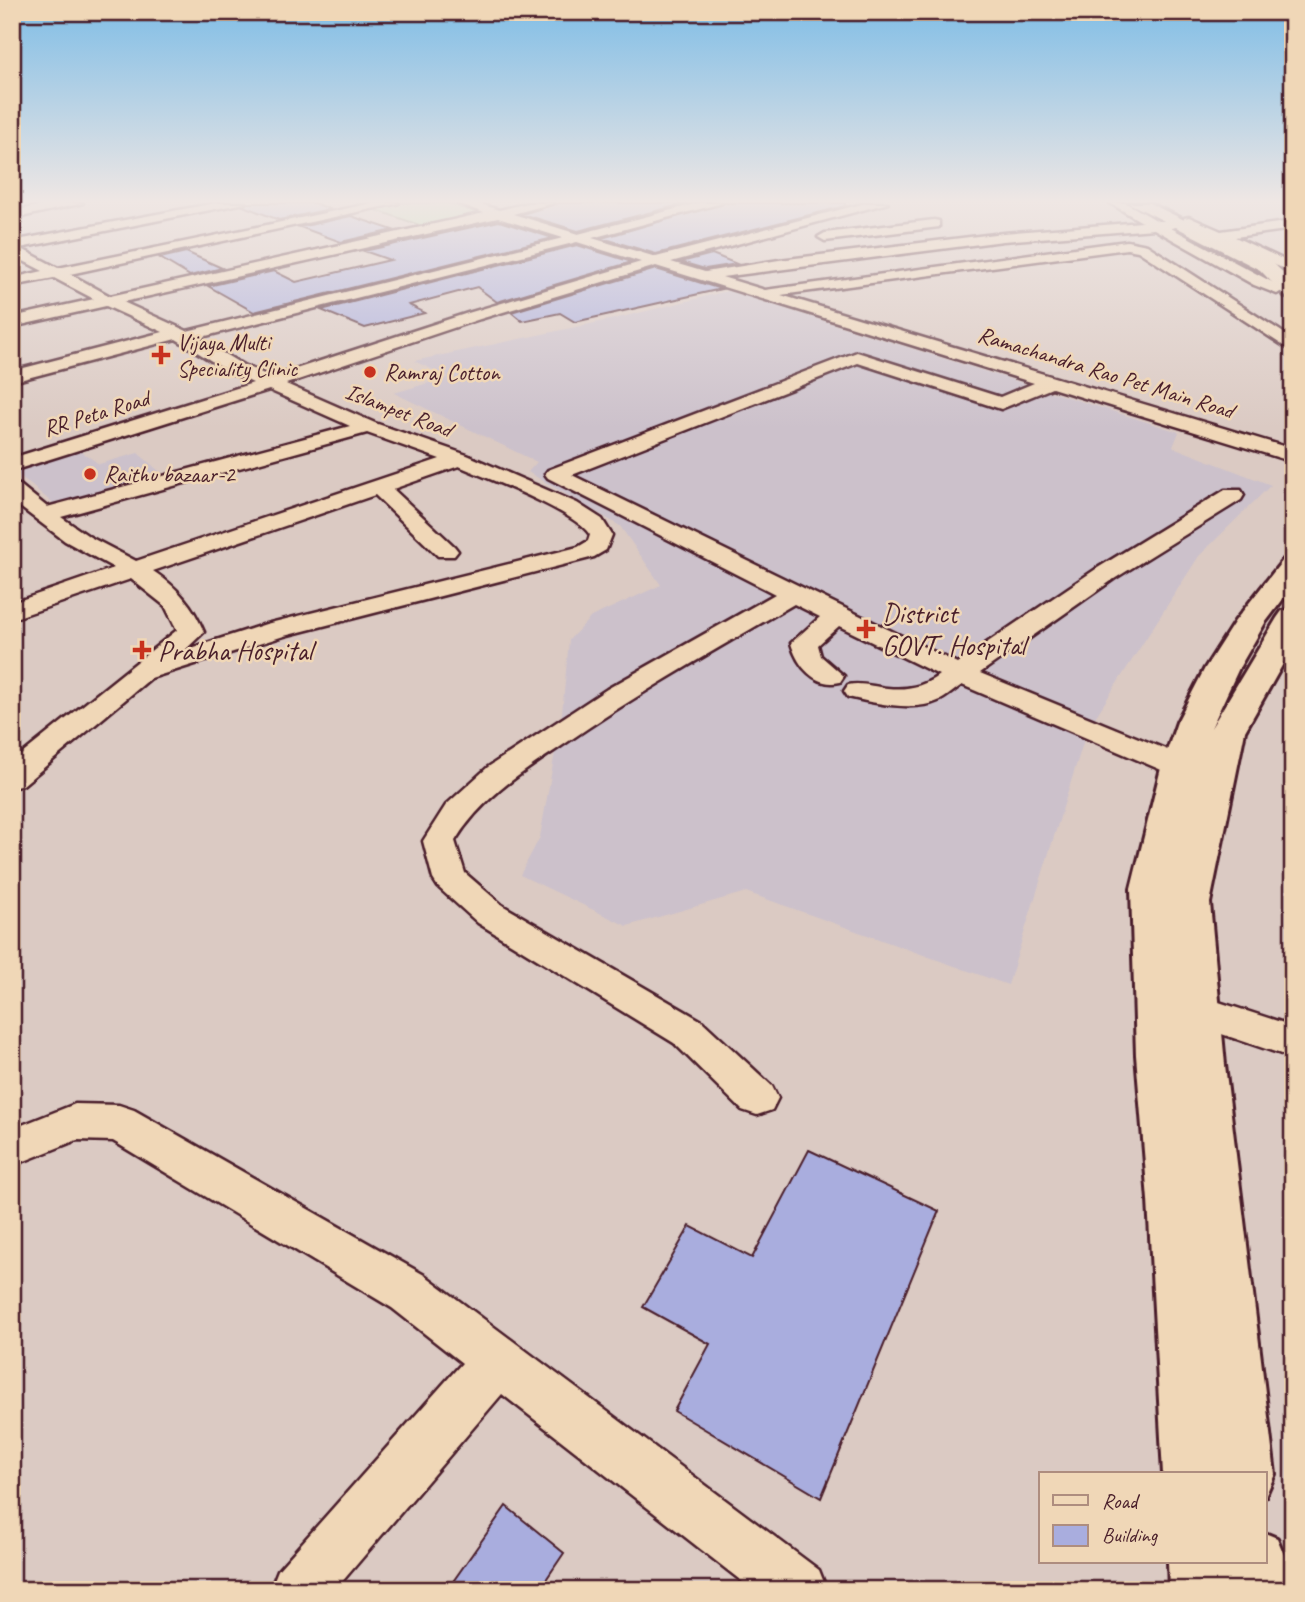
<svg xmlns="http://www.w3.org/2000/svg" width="1305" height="1602" font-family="Caveat,sans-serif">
<rect width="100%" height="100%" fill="#dbcac3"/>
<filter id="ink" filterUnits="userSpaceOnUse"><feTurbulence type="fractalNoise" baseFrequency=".0143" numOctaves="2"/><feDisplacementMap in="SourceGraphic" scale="14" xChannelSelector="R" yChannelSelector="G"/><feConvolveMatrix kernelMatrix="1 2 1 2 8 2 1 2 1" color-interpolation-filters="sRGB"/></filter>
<g filter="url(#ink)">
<!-- built -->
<path fill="#ccc1cb" d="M728,291L1179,432L1173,447L1271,485L1199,556L1087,730L1008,985L746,892L627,926L520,875L540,837L562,713L569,640L591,617L661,585L620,526L528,472L537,462L394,393L449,377L414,361L614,319Z
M78,449L99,464L138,453L166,477L56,506L13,470Z"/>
<!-- green -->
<path fill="#b1e8ab" stroke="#7e846b" stroke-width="2" d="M356,203H448L481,214L425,227Z"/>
<!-- building -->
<path fill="#a9adde" stroke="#4a1f2b" stroke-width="2" d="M247,203H314L330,209L279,220L243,206Z
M559,203H687L578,231L522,214Z
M724,203H845V206L656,254L602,238Z
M351,216L393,230L341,242L300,227Z
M499,221L553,238L254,312L208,286L274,271L296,282L390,260L364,251Z
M577,245L632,262L497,302L477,287L409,305L425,313L365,328L321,310Z
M186,252L222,268L190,276L160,258Z
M712,254L737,264L705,269L681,262Z
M656,269L721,289L575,322L560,313L522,321L511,312Z
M809,1150L939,1211L821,1498L674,1411L710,1344L643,1307L690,1226L752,1258Z
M506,1506L564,1553L539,1590H447Z"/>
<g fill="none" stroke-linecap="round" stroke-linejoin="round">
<!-- minor casing -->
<g stroke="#4a1f2b" stroke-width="5">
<path id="minor" d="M54,203H83L12,219V211Z
M216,203H245L20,248L58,268L373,203H399L70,274L110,296L484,213L457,203H477L499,210L528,203H553L513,214L578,234L699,203H722L592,238L656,257L866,203H888L671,262L705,272L779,260L1003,233L1142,222L1110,203H1126L1158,221H1176V227L1171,228L1285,289L1277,294L1254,285L1154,229L1003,241L722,277L765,290L1127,241L1147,245L1293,339V352L1138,251L1127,249L781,295L1293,449V462L1052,388L1001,409L858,363L572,475L957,663L1096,569L1225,490H1241L1244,495L1241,500L1114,579L980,673L1214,769L1218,776L1214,783L1203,786L1192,783L962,685C954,690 946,698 938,701C914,712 873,703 848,697L844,691L848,685C862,682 873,687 887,688C907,690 923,687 939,675L839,626L818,645L821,656L844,676L840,682C815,688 797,665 791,643L820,617L794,604C717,649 640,692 566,743C524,771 482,797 455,841L465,873L502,905L702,1021L772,1086L778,1098L772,1110L757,1115L742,1110L674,1043L478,923L438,887L433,879L423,841L446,805L488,767L607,689L775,594L548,478L545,474L548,470L857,352L1000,397L1034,383L656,266L480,319L286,384L375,423L467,455L577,503L602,519L612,535L606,550L594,557L284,636L151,678L23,785L12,788V762L177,630L165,606L131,579L12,619V603L114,568L65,541L12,501V484L20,485L47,507L350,426L269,390L12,471V458L253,383L231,373L176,339L12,382V371L163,332L106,306L12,327V317L94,299L54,278L12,286V278L43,271L12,255V241ZM498,218L563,238L187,331L123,302ZM577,242L641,262L468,313L271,377L243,365L198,338ZM367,433L440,459L136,561L90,537L61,517ZM459,466C488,479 575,511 590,535L588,541L578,547L266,624L185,650L204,632C193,605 177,587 153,571L375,495L438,556H454L458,551L454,546L393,489Z
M1189,217L1221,231L1293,221V229L1235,237L1293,264V273L1184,224V218Z
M934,220L939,221V227L825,241L818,237L825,233Z
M1197,995L1293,1026V1052L1284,1055L1183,1021L1178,1010L1183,999Z
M75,1104L119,1105L134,1110L426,1276L819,1570L827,1590H753L502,1394L335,1590H270L278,1570L462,1363L392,1308L113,1141L77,1140L12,1166V1129Z"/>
</g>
<!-- major casing -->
<g stroke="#4a1f2b" stroke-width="6">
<path id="major" d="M1129,203H1149L1272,262L1293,282V299L1286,297L1260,270Z
M1293,557V586L1265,623L1239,668L1211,728L1277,618L1282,611L1293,609V646L1245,731L1210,903L1225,1065L1275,1474L1265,1497V1474H1163L1148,1200L1136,1055L1131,889L1161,768L1177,722L1205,668L1235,621L1283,560Z
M1265,1533L1277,1538L1287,1562L1291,1590H1169L1168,1562H1265Z"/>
</g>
<!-- minor -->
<use href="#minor" fill="#f0d7b7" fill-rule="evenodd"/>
<!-- major -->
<use href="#major" fill="#f0d7b7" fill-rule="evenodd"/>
</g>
</g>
<!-- sky -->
<linearGradient id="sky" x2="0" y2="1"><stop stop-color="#7fbde6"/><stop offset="0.47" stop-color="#efe7e4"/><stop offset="1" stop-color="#efe7e4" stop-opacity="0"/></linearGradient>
<rect width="1305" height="428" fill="url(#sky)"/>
<!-- markers -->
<g fill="#c8321e" stroke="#f0d7b7" stroke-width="2.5">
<path d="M157.5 344.5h7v7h7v7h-7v7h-7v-7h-7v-7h7z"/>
<circle cx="370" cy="372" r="7"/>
<circle cx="90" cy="474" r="7"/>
<path d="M862.5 618.5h7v7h7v7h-7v7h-7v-7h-7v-7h7z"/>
<path d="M138.5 639.5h7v7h7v7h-7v7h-7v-7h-7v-7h7z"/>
</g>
<g text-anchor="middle" stroke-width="5" stroke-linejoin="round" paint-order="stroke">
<!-- far-poi labels -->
<g font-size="23" fill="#4a1f2b" stroke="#f0d7b7" text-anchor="start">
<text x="177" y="350">Vijaya Multi<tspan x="177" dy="26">Speciality Clinic</tspan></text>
<text x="384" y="380">Ramraj Cotton</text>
<text x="104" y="482">Raithu bazaar-2</text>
</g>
<!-- far-street labels -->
<g font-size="23" fill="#4a1f2b" stroke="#f0d7b7">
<text transform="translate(1106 372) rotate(17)" y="8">Ramachandra Rao Pet Main Road</text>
<text transform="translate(399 410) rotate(21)" y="8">Islampet Road</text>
<text transform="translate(96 413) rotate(-17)" y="8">RR Peta Road</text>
</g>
<!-- poi labels -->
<g font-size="28" fill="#4a1f2b" stroke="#f0d7b7" text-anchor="start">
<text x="882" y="623">District<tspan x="882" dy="32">GOVT. Hospital</tspan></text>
<text x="158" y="660">Prabha Hospital</text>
</g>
</g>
<!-- margin -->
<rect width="1305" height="1602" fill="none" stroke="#f0d7b7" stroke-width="42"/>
<rect x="21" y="21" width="1263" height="1560" fill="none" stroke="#4a1f2b" stroke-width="2.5" filter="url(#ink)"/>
<!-- legend -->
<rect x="1039" y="1472" width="228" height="91" fill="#f0d7b7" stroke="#ae8d7f" stroke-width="2"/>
<rect x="1053" y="1495" width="35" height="10" fill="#f0d7b7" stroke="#ae8d7f" stroke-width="2"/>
<text x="1102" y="1508" font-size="21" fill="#4a1f2b">Road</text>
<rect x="1053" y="1525" width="35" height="21" fill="#a9adde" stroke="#ae8d7f" stroke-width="2"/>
<text x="1102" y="1542" font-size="21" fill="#4a1f2b">Building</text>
</svg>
